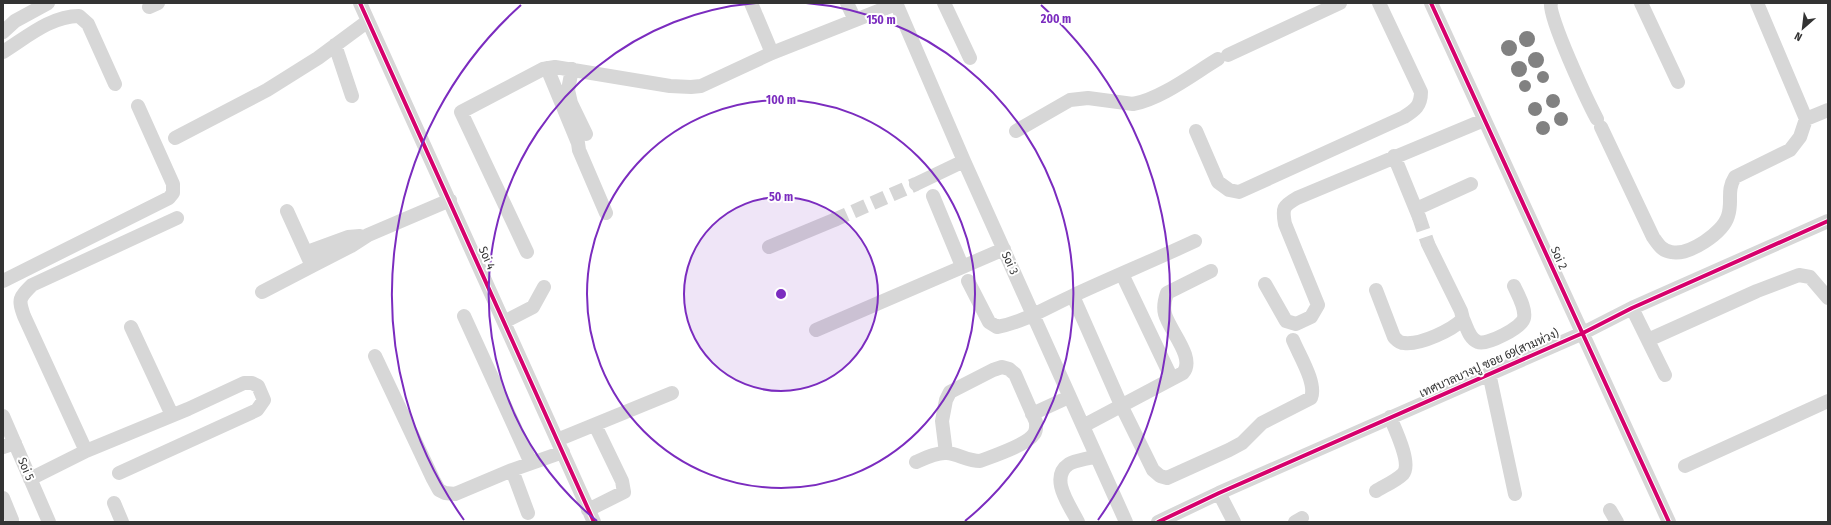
<svg xmlns="http://www.w3.org/2000/svg" width="1831" height="525" font-family="'Fira Sans Condensed',Sarabun,sans-serif">
<rect width="100%" height="100%" fill="#fff"/>
<!-- building -->
<path fill="#818181" d="M1519 39a8 8 0 1 1 16 0a8 8 0 1 1-16 0Z
M1501 48a8 8 0 1 1 16 0a8 8 0 1 1-16 0Z
M1528 60a8 8 0 1 1 16 0a8 8 0 1 1-16 0Z
M1511 69a8 8 0 1 1 16 0a8 8 0 1 1-16 0Z
M1537 77a6 6 0 1 1 12 0a6 6 0 1 1-12 0Z
M1519 86a6 6 0 1 1 12 0a6 6 0 1 1-12 0Z
M1546 101a7 7 0 1 1 14 0a7 7 0 1 1-14 0Z
M1528 109a7 7 0 1 1 14 0a7 7 0 1 1-14 0Z
M1554 119a7 7 0 1 1 14 0a7 7 0 1 1-14 0Z
M1536 128a7 7 0 1 1 14 0a7 7 0 1 1-14 0Z"/>
<g fill="none" stroke-linecap="round" stroke-linejoin="round">
<!-- minor-tunnel -->
<path stroke="#d6d6d6" stroke-width="14" stroke-dasharray="14 7" stroke-linecap="butt" d="M1419,217L1428,244
M834,220L916,184"/>
<!-- minor -->
<path stroke="#d7d7d7" stroke-width="14" d="M360,3L594,522
M751,3L772,53
M847,3L855,20
M896,3L964,161L1126,522
M944,3L970,58
M1431,3L1669,522
M1551,3C1547,15 1589,104 1597,119
M1641,3L1678,82
M1757,3L1806,119L1828,110
M149,7L158,3
M3,32L15,21L48,3
M335,45L352,96
M3,52C27,37 51,16 79,16L88,24L115,84
M1228,55L1340,3
M547,68L578,143L579,150L606,213
M572,69L568,90L571,103L586,134
M1601,127L1653,237C1658,244 1662,251 1671,252C1689,256 1723,233 1728,216C1733,201 1726,191 1735,177L1790,150L1800,137L1806,119
M1016,131L1070,100L1088,98L1133,104C1161,99 1193,74 1218,59
M1196,131L1218,182L1229,190L1239,192L1404,117C1415,110 1421,106 1421,92L1379,3
M175,138L267,90L318,58L368,21
M1394,156L1419,217
M916,184L964,161
M933,196L962,266
M1416,209L1471,184
M769,247L834,220
M307,252L348,237L360,236
M527,252L461,112L543,69L555,67L670,86L691,87L701,86L772,53L896,4
M312,266L351,246L368,235L450,200
M1122,274L1172,379
M3,281L169,198L173,193V184L138,106
M968,281L989,322L997,327C1024,322 1048,307 1072,296C1113,277 1154,260 1195,241
M1265,284L1286,321L1296,324L1311,317L1318,305L1285,224C1282,208 1283,206 1297,198L1484,120
M1376,290L1394,337C1397,340 1399,343 1404,343C1421,345 1452,330 1463,319L1461,311L1428,244
M262,292L312,266L287,211
M1073,296L1121,405L1153,470L1160,476L1167,478L1229,450L1242,443L1262,423L1311,398C1317,383 1299,355 1293,340
M1632,308L1665,375
M464,316L531,463
M1463,319C1467,327 1469,339 1478,342C1486,346 1523,327 1524,318C1526,308 1518,295 1514,286
M504,322L533,307L544,287
M131,327L172,415
M816,330L1004,249
M1648,340L1757,291L1799,275L1810,277L1828,298
M375,356L433,479L439,490L445,493L455,494L512,470L563,452
M1489,373L1515,494
M1032,414L1069,397
M3,416L49,522
M1083,426L1183,373C1196,358 1169,330 1165,314C1163,307 1165,299 1167,293L1211,271
M557,440L672,393
M3,447L15,443
M86,451L188,409L244,383H252L258,386L264,400L257,410L119,473
M916,462C925,458 937,452 947,453C958,454 968,461 980,461C993,456 1027,445 1034,434C1037,430 1036,427 1036,422L1015,374L1009,369L1002,367L993,370L950,392L946,400L942,421L946,453
M1685,466L1828,401
M512,470L528,513
M30,479L86,451L24,316C18,299 19,298 32,285L177,218
M1376,491C1384,486 1396,481 1403,474C1412,464 1395,429 1390,417
M1219,493L1234,522
M3,498L12,520
M114,503L122,522
M588,510L624,492L622,481L595,425
M1610,510L1617,522
M1078,522C1071,507 1048,478 1069,464C1076,460 1088,459 1096,456
M1158,522L1219,493L1583,333L1632,308L1828,221
M1295,522L1302,518"/>
<!-- cycleway casing -->
<g stroke="#fff" stroke-width="6">
<path id="cycleway" d="M360,3L594,522
M1431,3L1669,522
M1158,522L1219,493L1583,333L1632,308L1828,221"/>
</g>
<!-- cycleway -->
<use href="#cycleway" stroke="#d6006c" stroke-width="4"/>
</g>
<!-- distance rings -->
<circle cx="781" cy="294" r="97" fill="#7b2cbf" fill-opacity=".12"/>
<g fill="none" stroke="#7b2cbf" stroke-width="2">
<circle cx="781" cy="294" r="97"/>
<circle cx="781" cy="294" r="194"/>
<path d="M597 521A292 292 0 0 1 756 3M806 3A292 292 0 0 1 965 521"/>
<path d="M464 520A389 389 0 0 1 521 5M1041 5A389 389 0 0 1 1098 520"/>
</g>
<g text-anchor="middle" stroke-width="4" stroke-linejoin="round" paint-order="stroke">
<!-- street labels -->
<g font-size="12" fill="#333" stroke="#fff">
<text transform="translate(487 258) rotate(66)" y="4">Soi 4</text>
<text transform="translate(1559 258) rotate(65)" y="4">Soi 2</text>
<text transform="translate(1010 263) rotate(66)" y="4">Soi 3</text>
<text transform="translate(1489 363) rotate(-24)" y="4">เทศบาลบางปู ซอย 69(สามห่วง)</text>
<text transform="translate(26 469) rotate(67)" y="4">Soi 5</text>
</g>
</g>
<circle cx="781" cy="294" r="6" fill="#7b2cbf" stroke="#fff" stroke-width="2"/>
<g font-size="12" text-anchor="middle" font-weight="bold" fill="#7b2cbf" stroke="#fff" stroke-width="4" stroke-linejoin="round" paint-order="stroke">
<text x="1056" y="23">200 m</text>
<text x="881" y="24">150 m</text>
<text x="781" y="104">100 m</text>
<text x="781" y="201">50 m</text>
</g>
<!-- border -->
<rect width="1831" height="525" fill="none" stroke="#333333" stroke-width="8"/>
<!-- north arrow -->
<g transform="translate(1803 28) rotate(208)" stroke="#ffffff" stroke-width="3" paint-order="stroke">
<path d="M0-3L7 15L0 10L-7 15Z" fill="#333333"/>
<text y="-6" font-size="11" font-weight="bold" text-anchor="middle" fill="#333333">N</text>
</g>
</svg>
